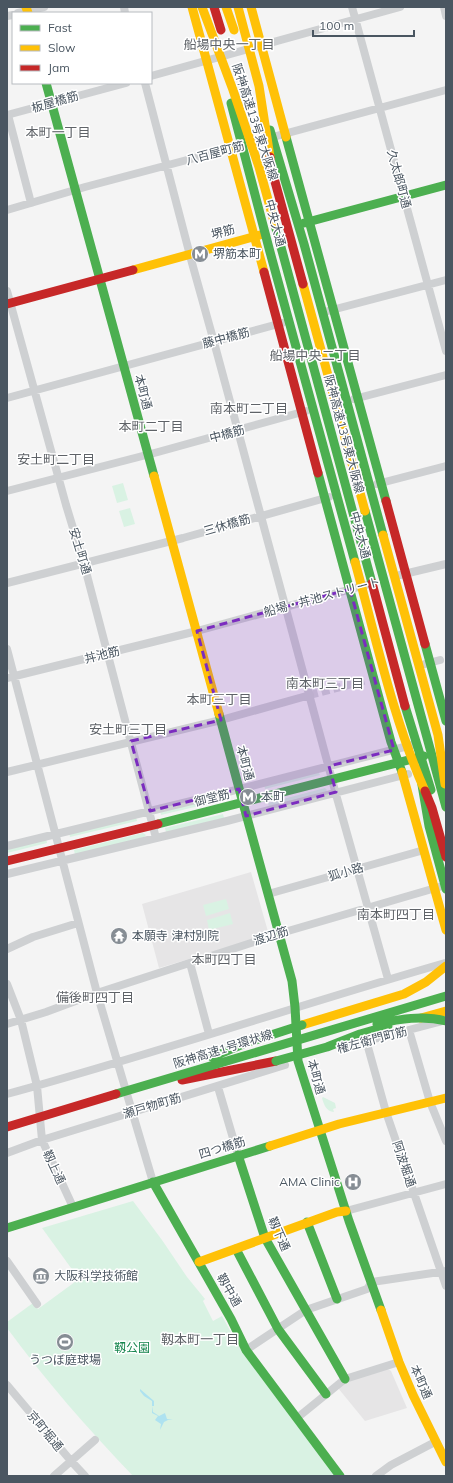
<svg xmlns="http://www.w3.org/2000/svg" width="453" height="1483" font-family="Mulish,'Noto Sans JP',sans-serif">
<rect width="100%" height="100%" fill="#f4f4f4"/>
<!-- education -->
<path fill="#e6e5e6" d="M251,872L269,935L159,968L142,904Z
M388,1369L391,1371L407,1408L365,1421L338,1388L345,1382Z"/>
<!-- green -->
<path fill="#d9f2e3" d="M123,483L128,500L117,503L112,486Z
M130,508L135,524L124,527L119,511Z
M318,771L320,775L265,789L264,785Z
M325,788L327,790L326,792L269,807L268,803Z
M219,797L220,801L161,815L160,811Z
M223,814L224,818L166,832L165,828Z
M136,817L137,821L70,837L69,833Z
M143,833L146,835L144,837L75,855L74,850Z
M46,838L47,843L7,853V848Z
M226,899L229,909L206,916L203,905Z
M230,913L233,924L209,930L207,920Z
M323,1097L335,1103L336,1108L333,1109L334,1112C326,1111 324,1105 322,1098Z
M133,1201L162,1240L187,1277L205,1299L203,1301L213,1321L222,1316L242,1352L335,1476H133C88,1429 45,1380 7,1328V1322L33,1303L38,1309L79,1279L42,1228Z"/>
<!-- water -->
<path fill="#aee2f0" d="M140,1389L154,1401V1406H152L153,1412L159,1416L165,1413L167,1419L173,1420H168L164,1422L160,1430L161,1424L155,1420L158,1416L152,1413V1401L144,1396L140,1391Z"/>
<g fill="none" stroke-linecap="round" stroke-linejoin="round">
<!-- street-tunnel -->
<path stroke="#d2d4d7" stroke-width="8" stroke-dasharray="8 4" stroke-linecap="butt" d="M310,695L367,680"/>
<!-- street -->
<path stroke="#ced0d2" stroke-width="8" d="M124,7L125,13
M352,7L446,351
M444,7L446,16
M18,13L44,7
M7,16L13,15
M151,76L400,7
M145,83L192,263L214,342L337,798L388,979
M7,115L126,83
M8,115L31,203
M247,144L446,90
M7,210L85,187L236,147
M7,291L66,505L84,564L156,838
M328,311L446,280
M7,398L282,323
M354,399L446,375
M377,484L446,466
M7,491L158,452L306,411
M400,575L446,564
M7,583L183,538L329,497
M7,649L97,993L153,1182
M425,664L440,660
M7,678L197,631L366,585
M7,772L221,720L310,695
M7,846L220,794L412,745
M7,874L227,821L408,774
M268,894L424,850
M7,949L33,937L78,923
M190,963L209,1034
M7,984L21,1020L37,1086L42,1140L73,1207
M7,1024L46,1012L97,993L288,931L439,887
M409,1030L430,1102L446,1141
M366,1040L386,1112L446,1286
M344,1047L439,1022
M218,1087L238,1155
M7,1094C154,1054 299,1005 445,963
M7,1153L42,1140L285,1065
M346,1211L446,1184
M7,1261L37,1304
M246,1350L306,1310L367,1289L372,1282L446,1271
M7,1385L71,1461L85,1476
M297,1418L345,1379L399,1362
M54,1476L95,1440
M376,1476L391,1465L435,1442"/>
<!-- fast -->
<path stroke="#4caf50" stroke-width="9" d="M46,83L154,476
M286,137L386,501
M304,223L446,185
M318,473L391,742L402,772
M425,644L446,721
M219,714L243,803
M243,803L292,981L295,1007L298,1061L349,1221L381,1310
M158,824L424,756
M238,1155L265,1238L345,1379
M153,1182L231,1319L246,1350L340,1476
M307,1222L337,1299
M7,1228L270,1146
M236,1249L278,1329L326,1394"/>
<!-- slow -->
<path stroke="#ffc107" stroke-width="9" d="M26,7L28,13
M192,7L264,272
M226,7L234,30
M251,7L286,137
M133,270L260,235
M154,476L219,714
M402,772L446,930
M421,1018L446,1011
M302,1025L404,994L426,982L446,966
M270,1146L339,1124L446,1098
M199,1262L337,1212L346,1211
M381,1310L399,1362L413,1395L446,1462"/>
<!-- jam -->
<path stroke="#c62828" stroke-width="9" d="M214,7L221,30
M264,272L318,473
M7,304L133,270
M386,501L425,644
M7,861L158,824
M182,1080L276,1061"/>
<!-- fast-bridge -->
<path stroke="#4caf50" stroke-width="9" d="M231,103L270,252L355,562
M270,130L304,244L383,535
M275,225L372,583
M365,511L446,807
M405,706L431,790
M421,779L429,826L446,889
M377,1024C400,1019 422,1015 446,1021
M212,1057L243,1044L302,1025
M276,1061L327,1047L360,1034L388,1026
M116,1094L446,996"/>
<!-- slow-bridge -->
<path stroke="#ffc107" stroke-width="9" d="M202,7L233,90L259,167L275,225
M238,7L259,86L270,157
M303,284L365,511
M383,535L438,735L445,784
M355,562C376,638 393,719 425,791"/>
<!-- jam-bridge -->
<path stroke="#c62828" stroke-width="9" d="M270,157L271,167L303,284
M372,583L405,706
M425,791L432,808L446,857
M7,1127L116,1094"/>
</g>
<!-- marked area -->
<path fill="#7b2cbf" fill-opacity="0.2" stroke="#7b2cbf" stroke-width="3" stroke-dasharray="8 5" stroke-linejoin="round" d="M350,589L394,750L329,766L336,792L246,816L239,789L150,811L131,741L221,720L197,631Z"/>
<!-- icons -->
<defs>
<g id="metro-disc" transform="scale(0.9)"><circle r="9.5" fill="#868d94" stroke="#fff"/><path d="M-5.5 5V-5H-3L0 0L3-5H5.5V5H3V-.5L0 4L-3-.5V5Z" fill="#fff"/></g>
<g id="temple-disc" transform="scale(0.9)"><circle r="9.5" fill="#868d94" stroke="#fff"/><path d="M0-6L5-2H3V0L6.5 2.5H4V6H1.5V3h-3V6H-4V2.5H-6.5L-3 0V-2H-5Z" fill="#fff"/></g>
<g id="hospital-disc" transform="scale(0.9)"><circle r="9.5" fill="#868d94" stroke="#fff"/><path d="M-5-5h3v3.5h4V-5h3V5h-3V1.5h-4V5h-3Z" fill="#fff"/></g>
<g id="museum-disc" transform="scale(0.9)"><circle r="9.5" fill="#868d94" stroke="#fff"/><path d="M0-6L6-3V-2H-6V-3ZM-5-1h2V3h-2ZM-1-1h2V3h-2ZM3-1h2V3H3ZM-6 4H6V6H-6Z" fill="#fff"/></g>
<g id="stadium-disc" transform="scale(0.9)"><circle r="9.5" fill="#868d94" stroke="#fff"/><path d="M0-5a6.5 5 0 1 0 0 10a6.5 5 0 1 0 0-10ZM-3.5-1.8h7v3.6h-7Z" fill="#fff"/></g>
</defs>
<g fill-rule="evenodd">
<use href="#metro-disc" x="200" y="254"/>
<use href="#metro-disc" x="248" y="797"/>
<use href="#temple-disc" x="119" y="936"/>
<use href="#hospital-disc" x="353" y="1182"/>
<use href="#museum-disc" x="41" y="1276"/>
<use href="#stadium-disc" x="65" y="1342"/>
</g>
<g text-anchor="middle" stroke-width="3" stroke-linejoin="round" paint-order="stroke">
<!-- street labels -->
<g font-size="12" fill="#4a5661" stroke="#fff">
<text transform="translate(55 102) rotate(-16)" y="4">板屋橋筋</text>
<text transform="translate(255 122) rotate(72)" y="4">阪神高速13号東大阪線</text>
<text transform="translate(215 153) rotate(-15)" y="4">八百屋町筋</text>
<text transform="translate(399 179) rotate(75)" y="4">久太郎町通</text>
<text transform="translate(275 223) rotate(75)" y="4">中央大通</text>
<text transform="translate(223 232) rotate(-15)" y="4">堺筋</text>
<text transform="translate(226 338) rotate(-15)" y="4">藤中橋筋</text>
<text transform="translate(143 392) rotate(75)" y="4">本町通</text>
<text transform="translate(227 434) rotate(-15)" y="4">中橋筋</text>
<text transform="translate(344 434) rotate(75)" y="4">阪神高速13号東大阪線</text>
<text transform="translate(227 525) rotate(-16)" y="4">三休橋筋</text>
<text transform="translate(360 535) rotate(75)" y="4">中央大通</text>
<text transform="translate(80 551) rotate(73)" y="4">安土町通</text>
<text transform="translate(322 597) rotate(-15)" y="4">船場・丼池ストリート</text>
<text transform="translate(102 655) rotate(-14)" y="4">丼池筋</text>
<text transform="translate(245 763) rotate(75)" y="4">本町通</text>
<text transform="translate(212 798) rotate(-14)" y="4">御堂筋</text>
<text transform="translate(346 872) rotate(-16)" y="4">狐小路</text>
<text transform="translate(271 936) rotate(-18)" y="4">渡辺筋</text>
<text transform="translate(372 1040) rotate(-15)" y="4">権左衛門町筋</text>
<text transform="translate(223 1049) rotate(-17)" y="4">阪神高速1号環状線</text>
<text transform="translate(316 1077) rotate(74)" y="4">本町通</text>
<text transform="translate(152 1106) rotate(-17)" y="4">瀬戸物町筋</text>
<text transform="translate(222 1148) rotate(-17)" y="4">四つ橋筋</text>
<text transform="translate(404 1164) rotate(71)" y="4">阿波堀通</text>
<text transform="translate(54 1167) rotate(65)" y="4">靱上通</text>
<text transform="translate(279 1234) rotate(66)" y="4">靱下通</text>
<text transform="translate(229 1290) rotate(60)" y="4">靱中通</text>
<text transform="translate(421 1382) rotate(66)" y="4">本町通</text>
<text transform="translate(45 1431) rotate(50)" y="4">京町堀通</text>
</g>
<!-- poi labels -->
<g font-size="12" fill="#4a5661" stroke="#fff" text-anchor="start">
<text x="213" y="258">堺筋本町</text>
<text x="261" y="801">本町</text>
<text x="132" y="940">本願寺 津村別院</text>
<text x="340" y="1186" text-anchor="end">AMA Clinic</text>
<text x="54" y="1280">大阪科学技術館</text>
<text x="65" y="1364" text-anchor="middle">うつぼ庭球場</text>
</g>
<!-- park labels -->
<g font-size="12" fill="#17864f" stroke="#fff">
<text x="132" y="1352">靱公園</text>
</g>
<!-- neighbourhood labels -->
<g font-size="13" fill="#5f6368" stroke="#fff">
<text x="229" y="49">船場中央一丁目</text>
<text x="58" y="137">本町一丁目</text>
<text x="315" y="360">船場中央二丁目</text>
<text x="249" y="413">南本町二丁目</text>
<text x="151" y="431">本町二丁目</text>
<text x="56" y="464">安土町二丁目</text>
<text x="325" y="688">南本町三丁目</text>
<text x="219" y="704">本町三丁目</text>
<text x="128" y="734">安土町三丁目</text>
<text x="396" y="919">南本町四丁目</text>
<text x="224" y="964">本町四丁目</text>
<text x="95" y="1002">備後町四丁目</text>
<text x="200" y="1344">靱本町一丁目</text>
</g>
</g>
<!-- border -->
<rect width="453" height="1483" fill="none" stroke="#4a5661" stroke-width="16"/>
<!-- legend -->
<rect x="12" y="12" width="140" height="72" fill="#ffffff" stroke="#b7bbc0"/>
<rect x="20" y="25" width="20" height="6" fill="#4caf50" stroke="#b7bbc0"/>
<text x="48" y="32" font-size="12" fill="#4a5661">Fast</text>
<rect x="20" y="45" width="20" height="6" fill="#ffc107" stroke="#b7bbc0"/>
<text x="48" y="52" font-size="12" fill="#4a5661">Slow</text>
<rect x="20" y="65" width="20" height="6" fill="#c62828" stroke="#b7bbc0"/>
<text x="48" y="72" font-size="12" fill="#4a5661">Jam</text>
<!-- scale -->
<path d="M313 30v6h101v-6" fill="none" stroke="#4a5661" stroke-width="2"/>
<text x="319" y="30" font-size="12" fill="#4a5661" stroke="#ffffff" stroke-width="3" paint-order="stroke">100 m</text>
</svg>
